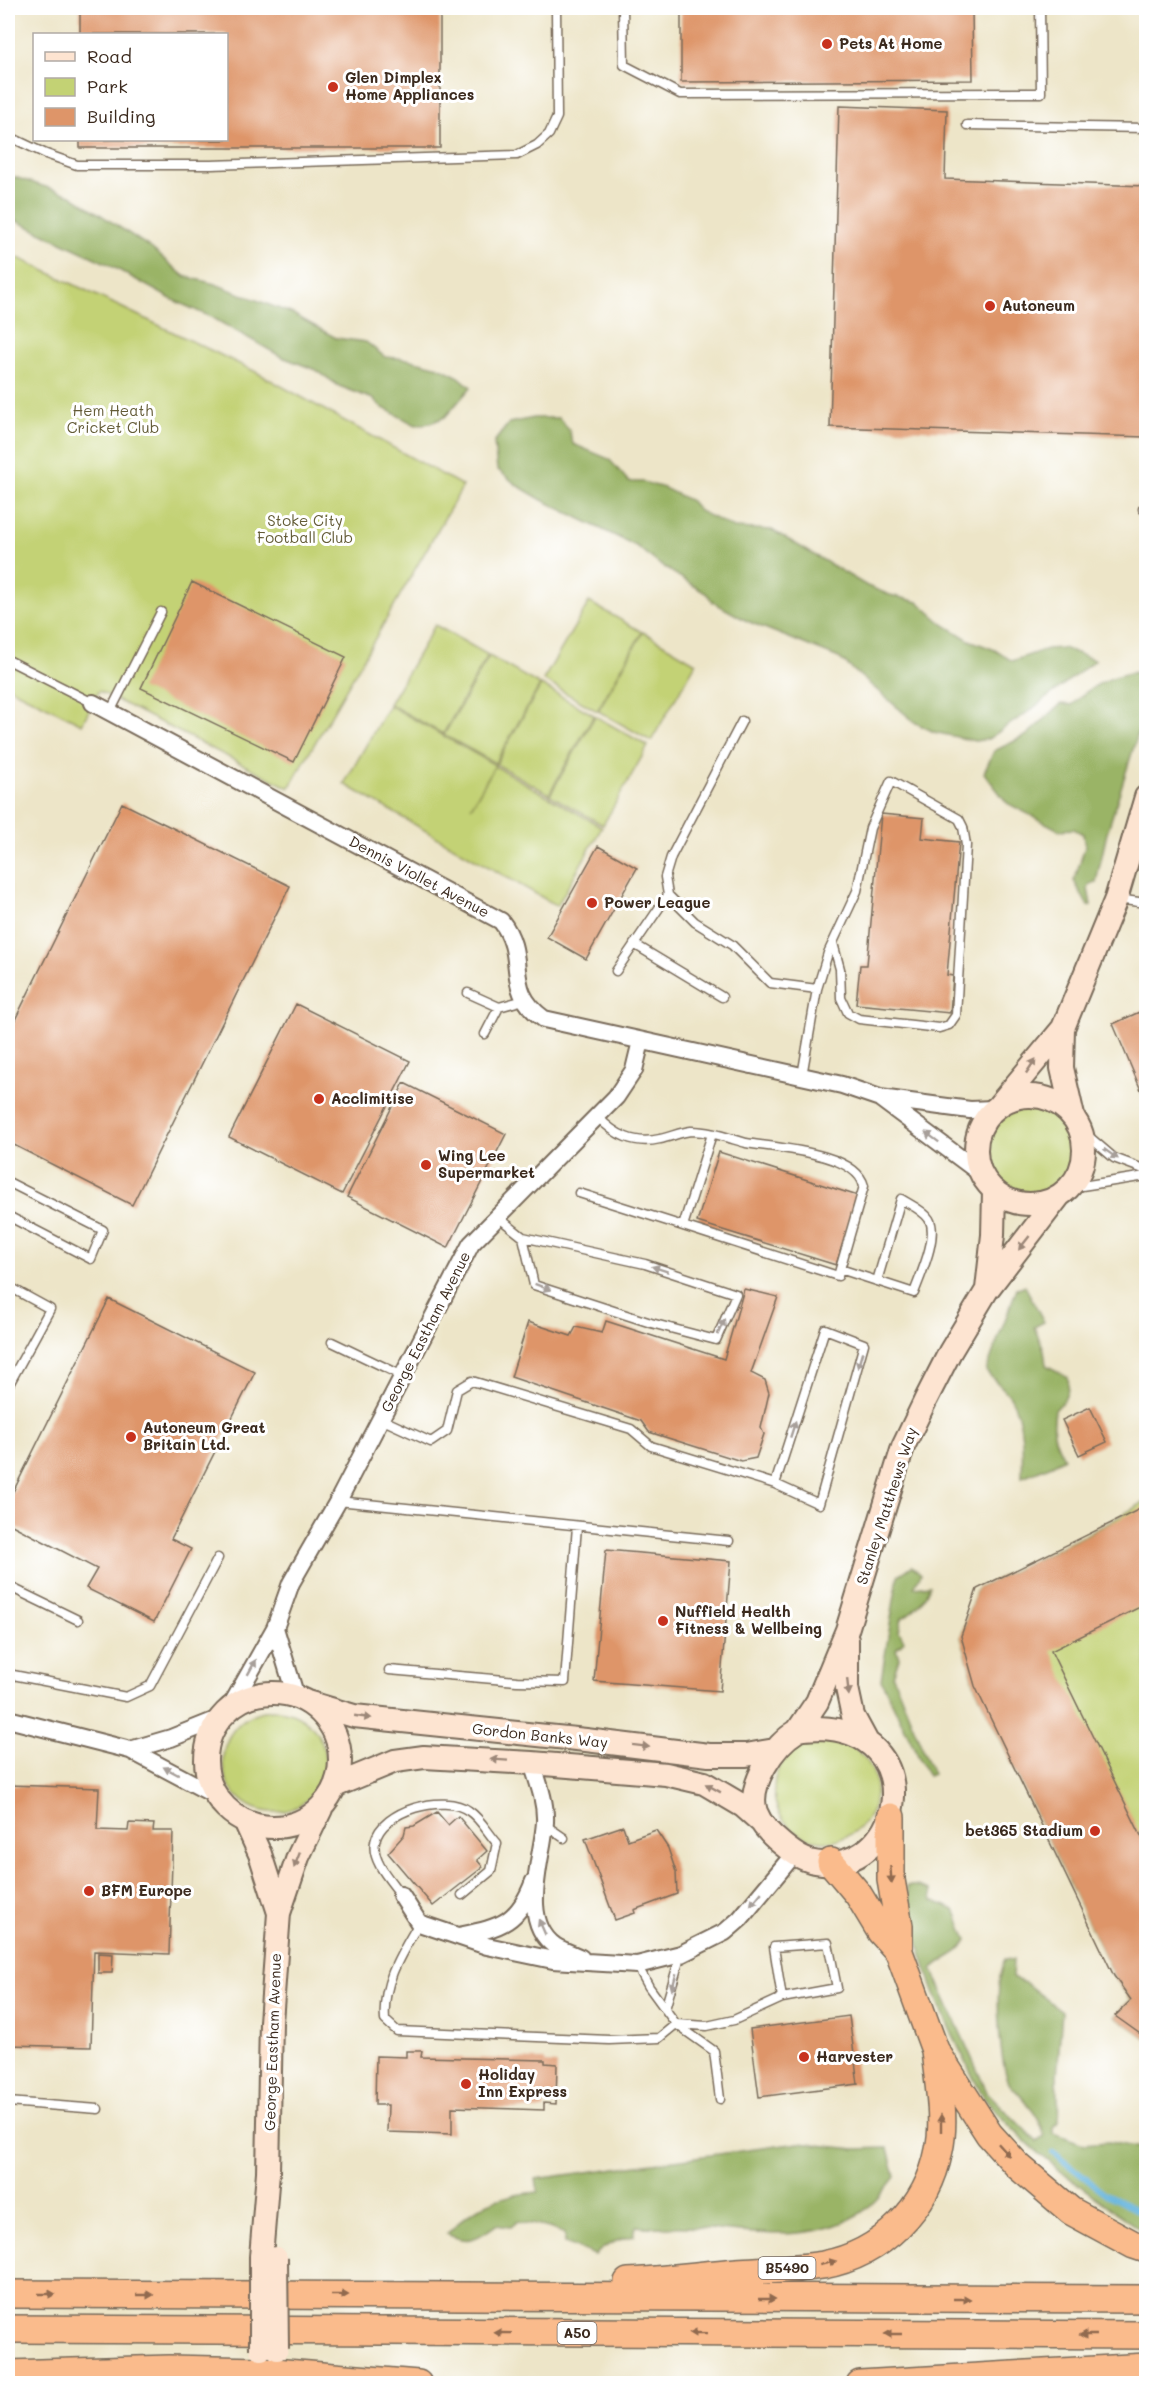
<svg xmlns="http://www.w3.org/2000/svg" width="1154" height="2391" font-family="Mali,sans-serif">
<rect width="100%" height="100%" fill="#fff"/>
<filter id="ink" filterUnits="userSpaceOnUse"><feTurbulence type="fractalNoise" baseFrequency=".0167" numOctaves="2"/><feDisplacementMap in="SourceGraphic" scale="12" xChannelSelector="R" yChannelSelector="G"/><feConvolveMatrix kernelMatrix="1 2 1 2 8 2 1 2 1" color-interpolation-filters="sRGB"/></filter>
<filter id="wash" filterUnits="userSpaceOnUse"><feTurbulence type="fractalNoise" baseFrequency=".008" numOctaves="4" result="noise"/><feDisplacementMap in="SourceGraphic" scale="24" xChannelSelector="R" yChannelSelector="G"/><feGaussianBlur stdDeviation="1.35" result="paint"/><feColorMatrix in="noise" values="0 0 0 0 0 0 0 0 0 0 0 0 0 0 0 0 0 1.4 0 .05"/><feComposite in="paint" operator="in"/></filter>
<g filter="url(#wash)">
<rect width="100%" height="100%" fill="#ede5c8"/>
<!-- green -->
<path fill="#c3d274" stroke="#7f7e49" stroke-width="1.5" d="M8,253L254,371L463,486L289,788L99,691L82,724L8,687Z
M589,602L642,632L597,711L543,680Z
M435,625L488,655L443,734L389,704Z
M643,632L696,663L651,741L598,711Z
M489,656L540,685L495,763L444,735Z
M541,685L594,715L549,794L496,764Z
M389,705L495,765L471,807L495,766L602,827L557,906L344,784Z
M595,716L648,746L603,825L550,795Z
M986 1152a43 43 0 1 1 86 0a43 43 0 1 1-86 0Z
M1146,1501V2038L1115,2016L1130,2000L1114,1976L975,1686L961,1636L977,1589L1105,1525Z
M223 1761a51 51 0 1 1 102 0a51 51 0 1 1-102 0Z
M774 1790a51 51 0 1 1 102 0a51 51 0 1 1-102 0Z"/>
<!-- forest -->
<path fill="#9ab466" stroke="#6a6f42" stroke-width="1.5" d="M8,175L71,195L151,248L184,276L215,284L293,314L336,338L366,342L385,357L407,359L439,367L459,377L471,387L445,417L430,423L416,425L383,408L373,399L339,386L316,370L282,357L213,318L171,299L108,264L8,217Z
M534,418H559L569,430L573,444L609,459L629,482H643L664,488L691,501L699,511L734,528L772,530L867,586L890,595L918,602L943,624L969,640L995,650L1012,661L1047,649L1063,648L1095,660L1031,710L988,739L975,741L934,732L916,723L839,658L747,621L713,602L707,594L659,564L636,546L542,500L518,486L497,469L494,442L509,423Z
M1146,672L1145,711L1107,833L1096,882L1090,884L1088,889L1091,905L1088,906L1074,881L1085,847L1083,834L1074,829L1059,830L1007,803L984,773L994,751L1027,735L1061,704L1072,705C1090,685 1119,671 1146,672Z
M1025,1286L1044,1322L1034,1327L1044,1350L1046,1365L1068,1377C1070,1391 1065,1401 1055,1410C1052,1433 1053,1438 1064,1458L1052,1465L1022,1477C1023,1452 1024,1421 1011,1398C1005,1388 993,1380 986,1371L1017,1288Z
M912,1566L921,1574L914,1587L930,1585C924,1601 916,1610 902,1618L899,1631L904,1641L896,1649L899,1658L893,1676L933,1774L928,1776L881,1680L898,1576Z
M907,1886H917L930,1890L932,1900L955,1910L967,1941C956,1958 944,1956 932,1969L987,2092L1037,2142L1044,2136C1042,2120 1029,2106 1018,2093C1015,2090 1011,2087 1009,2083C999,2058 993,1982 1005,1959L1013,1960L1012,1977L1025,1983L1062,2011L1057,2076L1059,2122L1054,2127V2133L1083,2144L1109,2142L1146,2149V2233C1091,2194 1032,2155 988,2102C977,2089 972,2074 964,2058C936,2004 915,1947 907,1886Z
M799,2143L855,2149L888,2148L895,2177C884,2191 872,2207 856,2216C805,2245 741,2231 687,2227C670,2226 653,2229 636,2226L634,2236C620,2238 605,2245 595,2255L565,2243V2234L549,2228L518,2221L511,2227L496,2225C477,2238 470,2245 447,2234C474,2205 498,2195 538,2192L536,2179Z"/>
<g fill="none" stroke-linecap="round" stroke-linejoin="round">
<!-- stream -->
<path stroke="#62b3dd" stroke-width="6" d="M1053,2153L1106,2194L1146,2215"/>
</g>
<g id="blocks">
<!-- building -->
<path fill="#de9569" d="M80,8H440V148H80V140H226V34H80Z
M681,8H972L973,80L681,82Z
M839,106L947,110L945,179L1146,186V437L830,427Z
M192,582L346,657L294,762L141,688Z
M122,803L290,886L132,1205L8,1142V1034Z
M881,814L924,818L922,838L959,842L947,975L953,976L950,1013L856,1004L860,965H867Z
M598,846L637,868L586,959L547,937Z
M296,1004L410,1061L342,1194L229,1137Z
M1146,1009V1102L1113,1024Z
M404,1083L506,1134L448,1248L347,1197Z
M719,1152L858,1196L836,1265L697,1222Z
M744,1289L778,1297L751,1373L765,1380L769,1393L761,1428L764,1434L756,1458L741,1461L649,1432L641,1421L511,1377L528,1322L571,1336L576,1327L602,1333L606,1321L724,1359Z
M109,1299L255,1372L171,1539L191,1549L154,1622L86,1588L97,1569L8,1523V1502Z
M1090,1407L1107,1442L1079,1455L1062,1420Z
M1146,1506V1604L1051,1651L1146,1846V2038L1115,2016L1131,2000L1114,1976L975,1686L961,1636L977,1589Z
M606,1550L731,1561L720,1691L594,1681Z
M8,1785L99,1788L97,1830L128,1831L129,1823L154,1824L153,1831H173L169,1954L94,1951L91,2047L8,2045Z
M437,1812L448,1825L458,1816L487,1851L477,1860L483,1867L433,1906L388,1853L404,1835L406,1827L414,1826Z
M623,1826L628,1840L656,1830L668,1848L676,1872L677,1894L634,1910L635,1913L615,1920L585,1839Z
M98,1953L113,1954L112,1973H98Z
M849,2016L858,2084L759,2097L750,2029Z
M406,2051H422L421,2057L545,2060V2063L557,2064L556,2104L544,2103V2110L452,2107V2134L387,2132L388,2105H375L376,2056L406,2057Z"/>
</g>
</g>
<g filter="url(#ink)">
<use href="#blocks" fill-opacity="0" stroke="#796b5a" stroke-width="1.5"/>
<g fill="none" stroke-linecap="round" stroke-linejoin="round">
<!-- service casing -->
<g stroke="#796b5a" stroke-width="11">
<path id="service" d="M623,8L624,65L680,94L1041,93L1040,8
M967,125L1146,128
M8,136L46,154L77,165H211L517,155L537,145L549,134L557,117L556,8
M1143,509H1146
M8,660L93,703
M110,712L161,612
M742,721L671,857L665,877L668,895L695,922L732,945L770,983L817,989
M1117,899L1146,903
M634,944L722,997
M616,971L668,895
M468,993L499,1007
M485,1034L499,1007L524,1000
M802,1076L817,989L828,953L857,891L870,828L891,781L959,819L963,827L966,845L956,1015L949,1025L939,1028L859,1019L848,1013L841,998L840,969L833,943
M598,1117C615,1135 634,1145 660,1139C670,1137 681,1132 691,1131C710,1131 728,1138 746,1143C775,1148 856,1152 864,1186L838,1276L683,1226L712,1134
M1080,1129L1114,1158L1146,1170
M8,1182L103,1230L91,1259L8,1216
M1069,1188L1146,1176
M579,1193L683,1226
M498,1217L523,1237L645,1264L736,1294L716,1340L651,1323L534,1285L523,1237
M840,1269L914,1293C920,1276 939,1236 929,1219C923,1210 909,1204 901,1199L877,1281
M8,1286L50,1309L8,1386
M332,1342L403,1376
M381,1419L431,1442L447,1431L457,1390L472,1381L631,1429L651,1446L775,1484L819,1504L864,1344L825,1329L775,1484
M338,1501L729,1541
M8,1586L78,1620
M389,1670L517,1681L565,1682L577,1526
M8,1674L126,1697L150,1686L218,1558
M545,1825L564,1838
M401,1895C391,1881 371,1861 375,1842C381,1810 445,1793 469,1811C480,1818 488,1833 497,1843L491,1871L462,1895
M419,1923C401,1954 382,1983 385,2020L397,2031L609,2040L659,2038L676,2024L707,2026L734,2020L782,1998L837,1988L828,1943L774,1947L782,1998
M637,1965L649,1987L676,2024L714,2051L720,2099
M665,2009L681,1954
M8,2102L98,2109"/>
</g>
<!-- minor casing -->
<g stroke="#796b5a" stroke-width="20">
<path id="minor" d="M93,703L501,921C530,959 501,988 544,1019L842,1085L880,1098L970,1110L993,1109
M881,1099L979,1172
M275,1628L296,1697
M231,1706L275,1628L291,1583L338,1501L471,1244L616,1097L634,1070L641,1041
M8,1719L130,1750L211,1793
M130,1750L171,1738L216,1720
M532,1763C538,1782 546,1802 545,1822C543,1858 518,1920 555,1946C563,1951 573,1954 581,1958
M401,1895L419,1923L487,1946L553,1960L637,1965L681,1954L725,1932L740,1919L794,1854
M459,1936C501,1927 518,1924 534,1881"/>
</g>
<!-- secondary casing -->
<g stroke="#796b5a" stroke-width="26">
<path id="secondary" d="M1063,1028L1062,1068L1073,1116
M976 1150a54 54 0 1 1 108 0a54 54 0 1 1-108 0Z
M999,1105L1063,1028L1116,899L1146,797
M987,1289L993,1235L994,1191
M847,1640V1688L853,1716L866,1740
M206 1760a67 67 0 1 1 134 0a67 67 0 1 1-134 0Z
M307,1702L354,1716L586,1740L709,1755H746L775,1750
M819,1728C927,1731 907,1868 822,1863C805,1862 794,1854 782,1844C772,1836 761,1825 756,1812C747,1785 774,1745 797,1731C802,1728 812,1729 819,1728Z
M798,1730L817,1702L847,1630L903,1447L926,1399L950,1352L987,1290L1059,1196
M337,1785L395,1761L424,1757L532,1763L666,1774L704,1783L743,1806L760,1821
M245,1821L260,1854L279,1913
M261,2257L268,2172L271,2022L279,1913L298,1857L321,1809"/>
</g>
<!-- trunk casing -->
<g stroke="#796b5a" stroke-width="30">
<path id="trunk" d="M891,1817V1880L899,1926V1952L935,2050L989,2134L1018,2166L1071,2211L1134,2245L1146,2249
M831,1862L858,1894L881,1932L899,1952
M628,2282C664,2280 701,2275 737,2272C766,2270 795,2269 823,2265C882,2254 928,2208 939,2150C946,2118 938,2082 935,2050
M8,2294L1146,2299
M8,2329L1146,2335
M8,2374L169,2369L261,2371L418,2384
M860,2384L1146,2367"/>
</g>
<!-- service -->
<use href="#service" stroke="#fff" stroke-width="8"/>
<!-- minor -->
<use href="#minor" stroke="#fff" stroke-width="16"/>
<!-- secondary -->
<use href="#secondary" stroke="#fde4d1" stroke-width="22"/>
<!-- trunk -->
<use href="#trunk" stroke="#fabb8c" stroke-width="27"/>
<!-- secondary-bridge casing -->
<g stroke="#796b5a" stroke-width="26" stroke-linecap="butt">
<path id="secondary-bridge" d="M261,2257V2349
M276,2258L277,2349"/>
</g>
<!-- secondary-bridge -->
<use href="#secondary-bridge" stroke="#fde4d1" stroke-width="22"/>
</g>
<!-- one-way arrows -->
<defs><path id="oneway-solid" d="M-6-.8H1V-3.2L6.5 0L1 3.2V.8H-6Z" transform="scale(1.5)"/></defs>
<g fill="#9c8778">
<use href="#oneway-solid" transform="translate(1031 1066) rotate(-56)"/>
<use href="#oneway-solid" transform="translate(1024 1243) rotate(128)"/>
<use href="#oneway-solid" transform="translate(848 1687) rotate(84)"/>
<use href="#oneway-solid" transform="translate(363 1717) rotate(8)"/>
<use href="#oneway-solid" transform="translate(641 1746) rotate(7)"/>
<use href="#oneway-solid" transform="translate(499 1760) rotate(-176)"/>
<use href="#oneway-solid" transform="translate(713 1788) rotate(-151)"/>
<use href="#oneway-solid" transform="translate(297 1860) rotate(111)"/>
</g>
<g fill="#a79f9a">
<use href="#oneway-solid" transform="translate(932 1137) rotate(-143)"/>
<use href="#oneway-solid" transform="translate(1111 1154) rotate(35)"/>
<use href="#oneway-solid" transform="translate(660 1269) rotate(-162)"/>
<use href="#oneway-solid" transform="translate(543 1287) rotate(21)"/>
<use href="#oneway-solid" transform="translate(721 1327) rotate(-66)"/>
<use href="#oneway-solid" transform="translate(860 1360) rotate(106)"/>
<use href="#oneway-solid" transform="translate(793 1429) rotate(-72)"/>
<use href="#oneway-solid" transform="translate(252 1667) rotate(-61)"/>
<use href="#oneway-solid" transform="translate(171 1771) rotate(-152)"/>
<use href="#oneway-solid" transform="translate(756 1899) rotate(130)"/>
<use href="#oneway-solid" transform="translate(542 1927) rotate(-114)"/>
<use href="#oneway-solid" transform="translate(674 1982) rotate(105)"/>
</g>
<g fill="#916b50">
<use href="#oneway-solid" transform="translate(891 1875) rotate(86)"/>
<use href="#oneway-solid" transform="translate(941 2123) rotate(-90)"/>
<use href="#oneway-solid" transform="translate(1004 2150) rotate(48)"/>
<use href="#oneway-solid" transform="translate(828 2263) rotate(-14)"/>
<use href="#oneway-solid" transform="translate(47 2294)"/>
<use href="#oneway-solid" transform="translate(145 2295)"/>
<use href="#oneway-solid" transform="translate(340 2295)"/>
<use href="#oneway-solid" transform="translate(767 2299)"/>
<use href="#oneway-solid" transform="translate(962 2299)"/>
<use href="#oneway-solid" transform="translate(503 2333) rotate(-179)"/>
<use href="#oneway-solid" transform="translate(698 2333) rotate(-179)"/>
<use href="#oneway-solid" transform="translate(893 2334) rotate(180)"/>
<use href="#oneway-solid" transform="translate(1088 2335) rotate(-180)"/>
</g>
</g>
<!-- markers -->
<g fill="#c8321e" stroke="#fff" stroke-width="2">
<circle cx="827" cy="44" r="6"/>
<circle cx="333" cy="87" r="6"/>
<circle cx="990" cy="306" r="6"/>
<circle cx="592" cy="903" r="6"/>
<circle cx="319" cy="1099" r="6"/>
<circle cx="426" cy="1165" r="6"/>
<circle cx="131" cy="1437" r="6"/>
<circle cx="663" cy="1621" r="6"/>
<circle cx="1095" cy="1831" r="6"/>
<circle cx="89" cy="1891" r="6"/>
<circle cx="804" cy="2057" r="6"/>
<circle cx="466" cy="2084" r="6"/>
</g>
<g text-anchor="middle" stroke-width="6" stroke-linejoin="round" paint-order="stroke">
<!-- shield labels -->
<g fill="#fff" stroke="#766a62" stroke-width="1.5">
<rect x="758.5" y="2257" width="57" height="22" rx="4.5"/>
<rect x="557.5" y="2322" width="39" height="22" rx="4.5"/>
</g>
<g font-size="14" font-weight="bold" fill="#3b2a1e">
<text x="787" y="2273">B5490</text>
<text x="577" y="2338">A50</text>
</g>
<!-- poi labels -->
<g font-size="15" font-weight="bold" fill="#3b2a1e" stroke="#fff" text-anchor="start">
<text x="839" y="49">Pets At Home</text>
<text x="345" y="83">Glen Dimplex<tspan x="345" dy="17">Home Appliances</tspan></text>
<text x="1002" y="311">Autoneum</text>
<text x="604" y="908">Power League</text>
<text x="331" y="1104">Acclimitise</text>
<text x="438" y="1161">Wing Lee<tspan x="438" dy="17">Supermarket</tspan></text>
<text x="143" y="1433">Autoneum Great<tspan x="143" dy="17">Britain Ltd.</tspan></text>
<text x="675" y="1617">Nuffield Health<tspan x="675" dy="17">Fitness &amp; Wellbeing</tspan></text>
<text x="1083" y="1836" text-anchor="end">bet365 Stadium</text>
<text x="101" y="1896">BFM Europe</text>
<text x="816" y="2062">Harvester</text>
<text x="478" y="2080">Holiday<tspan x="478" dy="17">Inn Express</tspan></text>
</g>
<!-- park labels -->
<g font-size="15" fill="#645c38" stroke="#fff">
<text x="113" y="416">Hem Heath<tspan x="113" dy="17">Cricket Club</tspan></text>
<text x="305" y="526">Stoke City<tspan x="305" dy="17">Football Club</tspan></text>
</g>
<!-- street labels -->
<g font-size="15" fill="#3b2a1e" stroke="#fff">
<text transform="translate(419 877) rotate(28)" y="5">Dennis Viollet Avenue</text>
<text transform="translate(426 1332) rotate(-63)" y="5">George Eastham Avenue</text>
<text transform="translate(887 1506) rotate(-72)" y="5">Stanley Matthews Way</text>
<text transform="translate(540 1736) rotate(6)" y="5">Gordon Banks Way</text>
<text transform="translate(273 2042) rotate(-88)" y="5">George Eastham Avenue</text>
</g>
</g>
<!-- margin -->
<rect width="1154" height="2391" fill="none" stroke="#fff" stroke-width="30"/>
<!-- legend -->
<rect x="33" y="33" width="195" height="108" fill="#ffffff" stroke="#b1aaa5" stroke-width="1.5"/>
<rect x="45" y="52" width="30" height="9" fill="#fde4d1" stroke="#b1aaa5" stroke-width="1.5"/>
<text x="87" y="63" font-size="18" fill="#3b2a1e">Road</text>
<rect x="45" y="78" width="30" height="18" fill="#c3d274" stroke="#b1aaa5" stroke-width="1.5"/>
<text x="87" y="93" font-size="18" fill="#3b2a1e">Park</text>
<rect x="45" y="108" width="30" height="18" fill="#de9569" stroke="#b1aaa5" stroke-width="1.5"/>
<text x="87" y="123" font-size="18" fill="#3b2a1e">Building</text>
</svg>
